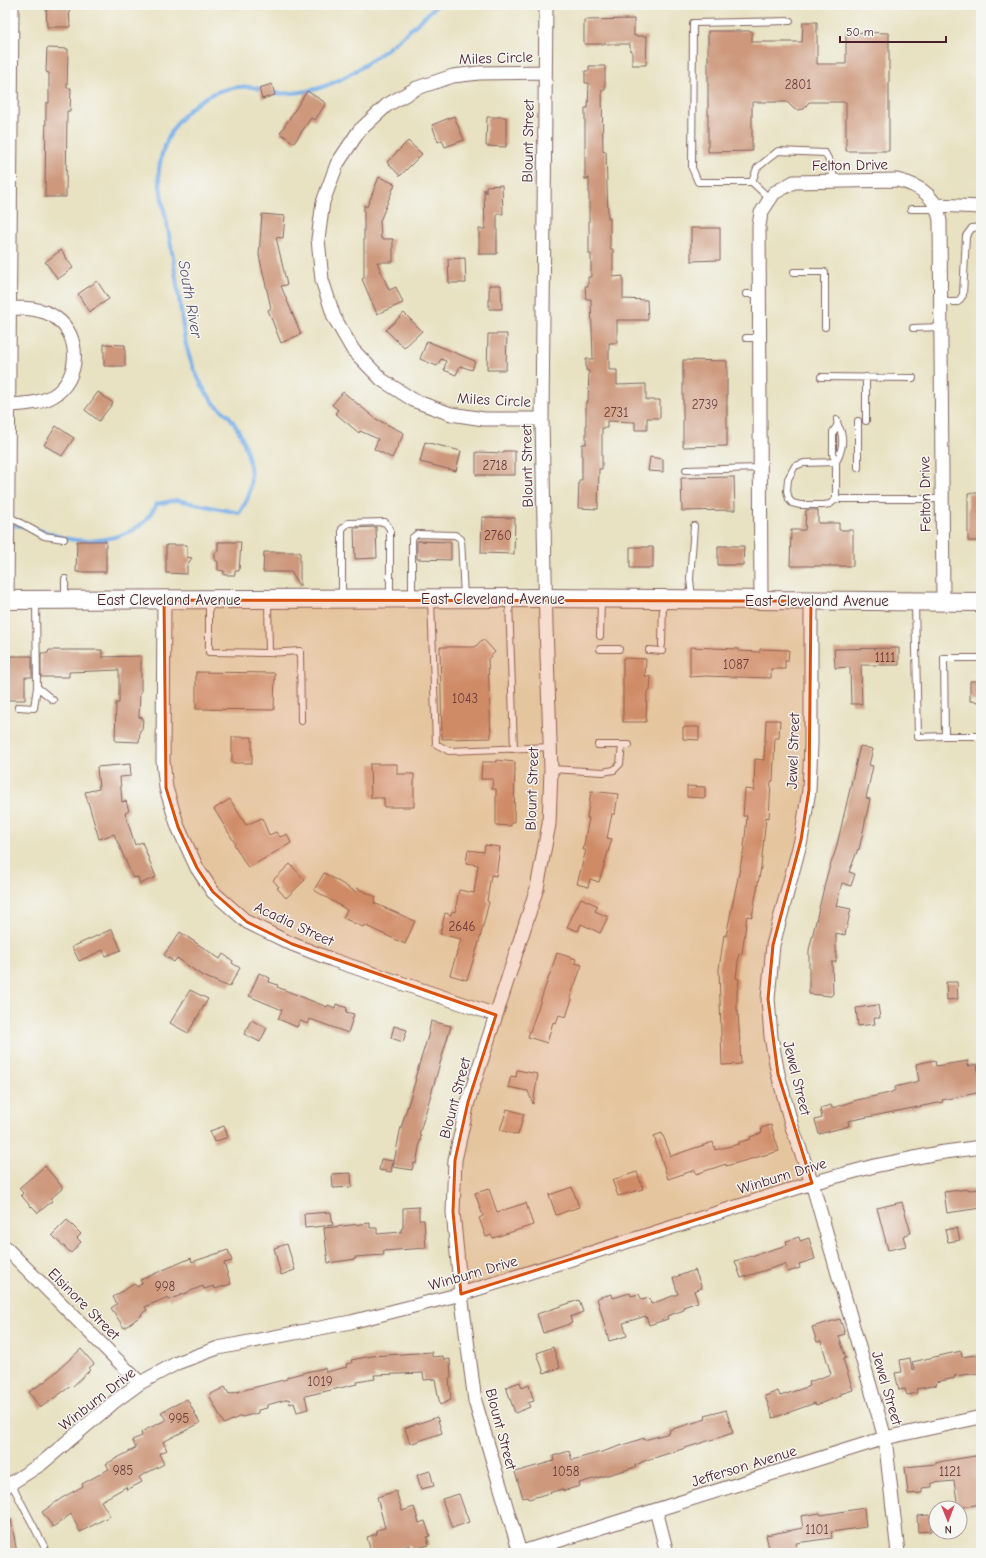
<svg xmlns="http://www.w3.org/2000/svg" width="986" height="1558" font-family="'Comic Neue',sans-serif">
<rect width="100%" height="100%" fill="#f6f6f2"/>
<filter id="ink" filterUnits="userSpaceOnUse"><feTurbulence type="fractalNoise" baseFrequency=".025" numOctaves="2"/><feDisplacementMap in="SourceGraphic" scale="8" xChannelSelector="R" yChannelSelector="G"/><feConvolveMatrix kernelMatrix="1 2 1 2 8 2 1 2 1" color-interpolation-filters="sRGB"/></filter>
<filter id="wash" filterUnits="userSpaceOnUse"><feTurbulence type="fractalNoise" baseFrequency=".012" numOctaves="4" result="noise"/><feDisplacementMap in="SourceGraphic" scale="16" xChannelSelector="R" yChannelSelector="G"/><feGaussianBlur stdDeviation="0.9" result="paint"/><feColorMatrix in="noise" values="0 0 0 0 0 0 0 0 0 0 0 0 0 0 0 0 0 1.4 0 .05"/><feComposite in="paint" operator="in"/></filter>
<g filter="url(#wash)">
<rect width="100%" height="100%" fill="#e8e2c2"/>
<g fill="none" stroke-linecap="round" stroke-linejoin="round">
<!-- stream -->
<path stroke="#7bb1ea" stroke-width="4" d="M9,525L24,526
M35,529C45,531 54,536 64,538C89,544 124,540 144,522C149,517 153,510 157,504L177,500L239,513C242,508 248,501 249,494C255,469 245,436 229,416C224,411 217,407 213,402C204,391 197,377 192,364C185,347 183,329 181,311C178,291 175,271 172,251C168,227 162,203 159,179C158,172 160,162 162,154C174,114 209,84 252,87C260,88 266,92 273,93C287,95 303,92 316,89C358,77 406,35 437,5"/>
</g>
<g id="blocks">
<!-- building -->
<path fill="#cd987c" d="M46,5H69L70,27H47Z
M634,19V36H647L646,65H632V51H630V44H584V20Z
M803,22H817V64H846V32L889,33V151H846V102H809L804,109L798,110L794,109L787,102H752V151L708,152V31H752V42H802Z
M47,48L68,49L67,88H71L70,111H67L66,197H45L46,103H49V73L46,72Z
M589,66H605V90H602L603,152L606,151L608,218H610V249H613V277L623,276V299L647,300L648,320H617V343H609V370H617V385L646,384V400H660V418H647V430H635V422L607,421V428H602V469H599L598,509L578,508L579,480H582V444H586V401L588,402L589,371L586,370V359H593L591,299H586L585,286H588V277H591V254H589V178L585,179V108H588L589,83H585V71H589Z
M272,84L275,95L262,99L259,88Z
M307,91L326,103L315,120L311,118L294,143L280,133Z
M454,116L464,140L445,147L442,140L438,142L432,125Z
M487,117H506V147L486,146Z
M408,141L422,154L400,176L387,162Z
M379,177L395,184L380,221L381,239H393V262H377L389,290L396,287L403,303L377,314L362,279L364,278V205L367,207Z
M502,185L503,214H497V254H479V229H485L484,189L486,193V186Z
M262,214L285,216L283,238L276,237L287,285L281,286L301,334L281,343L268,310L271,308L259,255Z
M691,228H720V260L691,261Z
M61,250L73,268L58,279L45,262Z
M465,258L466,283H449L448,259Z
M97,281L109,299L89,312L78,294Z
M489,285H501L502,309H489Z
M404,313L422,331L404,348L386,330Z
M488,334H507L506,370H487Z
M427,341L475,361L472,370L460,366L456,375L444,370L446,361L441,359L437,366L420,359Z
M104,344L125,345V366H104Z
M683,360L727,361V446L683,447Z
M98,392L113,403L99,421L85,410Z
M343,392L376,419L404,433L392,458L374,449L378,439L360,431L359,433L335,413L338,410L332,405Z
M56,426L74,438L62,456L44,445Z
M425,442L461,451L456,471L420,462Z
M504,451H515V475H476V452L504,453Z
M650,457L663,459V472L648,471Z
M734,477L735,510L682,511L681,478Z
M968,493H981V541H968Z
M806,510H818V523H839V530H853V566H790L791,530H805Z
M482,517L515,518L514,554L481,553Z
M376,527L377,558L355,559L354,528Z
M77,541H106V572H76Z
M417,541L451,542V560L417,559Z
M218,542H241L239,571H235V575H224V571L218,570V562L215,560V553L218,551Z
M166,545H187V557L192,558L187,565V574L166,573Z
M718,546H744L743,565H718Z
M630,547H653V568H630Z
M264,552H300V587L291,572H263Z
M483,639L495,652L488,659L491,738L442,739L440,647H475Z
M690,647L738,649V651L760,652V649L789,650L788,661H785V669H771V678L705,676L690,677Z
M899,648V665H861L862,704H851L850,667L835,668L834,649Z
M49,650H102V657L141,656V693H140L139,717L143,718L142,730H140L139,742L115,741L116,703H119V670L69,672V677H41V653H48Z
M5,656H32V677H25V700H5Z
M623,658L646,659L645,676L651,677L650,691H647L646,722H623Z
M196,672L275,673L274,710L196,709Z
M970,681H981V702L970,701Z
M766,720H780L779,738H775L773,781H771L769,818L766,817L761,867L752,917L747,916L742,954H739L736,978L739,979L738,989H737V1011H738L741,1064L722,1065L719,969L724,935L726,936L744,848L747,816H743L745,789L754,790L755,759L764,760Z
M683,727H699V740L683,739Z
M232,737H252V763H232Z
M860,746L873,749L869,765L873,766L866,798L870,799L859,850L858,849L849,872L855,874L851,886L842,883L836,906L851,909L845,935L836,933V962H832L833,994L831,996L809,994V950L827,875L836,849Z
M496,760L515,762L514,823H511V826L496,825V789H492L493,779H481L482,762H496Z
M130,764L131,776L120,777L122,802L126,801L129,811L125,813L135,845L142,842L156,877L140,884L138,877L133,878L114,834L99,839L85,792L99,789L97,767Z
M370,764H397V774H414V807H384V798H371Z
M687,786L705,787V798L687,797Z
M591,791L618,794L615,814H612L607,838L612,839L599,882L590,879L588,887L577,884L586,850H583L589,818H587Z
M230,799L246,825L262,818L269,835L276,832L280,837L287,834L291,843L248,868L234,844L235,843L214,809Z
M485,845L500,847L496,876L491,875L487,901L489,902L479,942L467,980L450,975L461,939L440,934L445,913L451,915L452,911L455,912L459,890L474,893L478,865L466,863L468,850L484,852Z
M290,864L305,880L286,898L277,888L279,887L273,880Z
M324,873L356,892L357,888L376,897L374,903L415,921L405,944L364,925L363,927L343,918L347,910L314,890Z
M581,898L598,906L595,911L608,917L600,933L581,924L578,931L567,927Z
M112,929L121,950L106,956L103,950L79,961L72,947Z
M180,932L220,959L223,954L233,961L232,963L240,968L229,987L201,975L177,958L174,962L164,955Z
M557,953L576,959L575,963L582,965L570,998L572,999L566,1017L559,1015L556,1023L553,1022L547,1043L528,1037Z
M259,973L270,978L269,982L278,985L277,987L327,1007L328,1005L335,1008L336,1004L347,1008L346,1012L354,1014L348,1033L310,1019L308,1024L300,1021L297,1027L278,1019L282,1010L249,996Z
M946,982H957L958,999L947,1000Z
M190,990L208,999L188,1033L170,1023Z
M878,1005L880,1018H874L875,1024L858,1026L856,1008Z
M251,1020L267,1028L260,1042L244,1034Z
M431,1021L451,1026L419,1135L421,1136L416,1164L414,1163L412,1170L393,1167L400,1131L416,1079L415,1078L428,1036Z
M394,1026L407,1030L403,1042L391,1038Z
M935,1060L936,1066L968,1061V1066L977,1064L981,1091H977V1093L942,1100L943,1102L848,1121L849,1126L819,1134L815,1120L822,1118L820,1108L831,1105L832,1108L857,1100L890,1093L895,1090V1087L919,1081L916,1064Z
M517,1070L538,1074L533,1104L528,1091L508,1087L511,1076L516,1077Z
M507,1109L524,1114L518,1135L500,1130Z
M771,1125L779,1151L726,1166V1164L696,1174L695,1170L668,1179L654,1136L662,1133L671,1156L713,1142L715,1150L739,1144V1142L751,1139L750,1137L762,1133L761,1128Z
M224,1126L228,1137L214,1142L210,1131Z
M381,1159L393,1161L391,1172L379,1170Z
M45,1166L63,1188L50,1199L52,1201L38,1213L32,1206L31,1207L21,1195L23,1193L19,1188Z
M637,1172L643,1189L618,1196L612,1180Z
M351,1173L352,1187L333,1188L332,1174Z
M572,1187L579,1207L556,1215L549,1195Z
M489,1189L497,1212L526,1203L533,1225L493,1238L491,1235L486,1237L479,1218L483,1216L475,1193Z
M969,1189V1190L981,1189V1208L947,1213L944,1192Z
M902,1202L911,1233L903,1236L906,1246L888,1250L877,1208Z
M419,1207V1220H424L426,1248L383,1251L384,1255L355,1257L356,1259L328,1263L324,1228L370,1223V1228H377V1234L401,1232V1229L403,1228V1208Z
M331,1212L333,1225L305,1228L304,1214Z
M67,1220L81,1234L77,1238L81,1242L71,1253L52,1235Z
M957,1228L960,1240L948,1242L945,1230Z
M799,1237L800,1241L809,1238L815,1259L799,1264L800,1268L788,1272L785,1264L741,1278L735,1261L787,1245L786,1241Z
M287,1244L295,1270L281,1275L274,1248Z
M228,1250L232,1261L224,1263L231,1284L215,1289L214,1286L204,1289L203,1286L169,1300L168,1297L145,1307L147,1310L141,1314L142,1315L124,1328L111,1308L117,1304L113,1297L134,1284L138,1287L142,1283L140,1280L191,1258L192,1262Z
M695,1270L702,1288L694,1291L698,1302L683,1307L684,1310L667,1316L668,1319L649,1325L646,1316L623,1323L627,1336L609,1341L597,1298L612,1294L613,1298L630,1293L631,1296L639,1294L642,1300L649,1298L651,1304L678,1294L673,1278Z
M579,1300L583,1312L570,1317L572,1323L543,1333L537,1314Z
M840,1319L845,1334L839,1336L846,1358L843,1359L853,1390L840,1394L841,1396L827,1401L816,1405L815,1403L773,1418L765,1396L778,1391L780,1396L810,1386L809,1382L831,1374L821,1341L817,1342L812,1327Z
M553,1347L560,1368L544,1373L537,1353Z
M81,1349L94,1364L89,1368L90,1370L72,1387L71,1386L40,1408L29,1392L47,1380Z
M961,1351L962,1357L981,1354V1373L954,1376L955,1378L936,1382L937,1385L916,1389L917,1393L907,1395L905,1389L899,1390L895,1373L902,1372L900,1360L910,1358L912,1370L914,1369L912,1362Z
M432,1352V1357L443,1356L444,1360L450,1359L451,1378H449L451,1400L440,1405L435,1379L424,1380L423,1373L374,1375L375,1379L357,1382V1384L305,1396L308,1409L297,1412L294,1403L290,1404L289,1399L267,1405V1408L258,1410V1413L242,1417L241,1416L224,1424L209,1395L225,1387L229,1394L287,1379V1377L306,1372L325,1368L326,1372L347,1367L346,1364L352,1363L351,1360L372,1356Z
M520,1382L522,1388L529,1385L534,1401L528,1403L530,1407L515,1413L506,1387Z
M187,1399L200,1423L163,1442L167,1450L159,1454L164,1464L139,1477L142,1482L127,1490L126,1487L101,1501L110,1516L80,1532L71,1514L53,1527L42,1512L62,1498L83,1486L82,1484L109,1469L106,1464L136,1448L132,1440L142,1436L141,1432L166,1420L161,1412Z
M726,1410L733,1433L641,1462V1463L635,1465L636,1467L579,1483L580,1486L563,1491L562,1489L529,1499L528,1497L523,1498L515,1472L554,1461L553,1456L569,1451L572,1460L605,1451L644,1438V1440L670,1433L669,1430L706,1419L705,1416Z
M437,1417L442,1433L410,1444L405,1428Z
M981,1455V1478L978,1479L981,1504L958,1508L954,1481L932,1483V1487L922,1488V1493L908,1494L905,1467L936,1464V1463L944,1461Z
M430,1471L434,1486L421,1489L417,1475Z
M396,1491L402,1511L414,1507L419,1523L425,1521L430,1536L427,1537L429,1545L411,1550L410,1545L382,1553H371L367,1537L377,1534L376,1530L385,1528L377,1497Z
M459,1494L469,1522L452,1528L442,1499Z
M864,1508L866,1527L831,1532L832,1538L796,1543L797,1549L770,1553L766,1535L803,1528L801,1516L820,1513L821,1515Z
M930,1515L931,1531L918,1532L917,1516Z
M5,1519H11L17,1553H5Z"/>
</g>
</g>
<g filter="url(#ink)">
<use href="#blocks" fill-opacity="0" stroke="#816360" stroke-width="1"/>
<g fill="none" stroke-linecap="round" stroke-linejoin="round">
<!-- lane casing -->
<g stroke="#816360" stroke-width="8">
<path id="lane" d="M790,21L693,23L692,168L698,182H752L757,168L778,151L825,153L832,166L834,181
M752,182L770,199
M911,209H937
M794,272H825V327
M746,294H760
M941,302H958L963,295L966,236L972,228L981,227
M913,328L941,327
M746,338H760
M821,377L913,378
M858,421V468
M866,421V377
M837,426L833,432V455L836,462V499H941
M836,462C841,454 844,442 841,432C840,427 837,427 837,420
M686,470L760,468
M836,499L830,504L824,505H800L792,503L789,499L787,491L788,479L795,466L804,463L836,462
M8,516L44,536L64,539
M65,579V599
M342,597V529L348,523L385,522L390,529V597
M412,597V538L417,534L455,535L461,539L464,597
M692,598L690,579L694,526
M431,600L436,744L449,751L551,747
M509,600L514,749
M209,601V652L269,653
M268,601L269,653L300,651L301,721
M915,604L918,737L945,736
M600,636L601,601
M662,645L663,601
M600,649H619
M649,650L662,651
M981,658H944L945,736H981
M37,687L53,700
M18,707L34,708L37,687L36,602
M598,745H629
M551,769L603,772L614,770L620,764L622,745
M11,1483L44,1546L45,1553"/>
</g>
<!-- street casing -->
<g stroke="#816360" stroke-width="15">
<path id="street" d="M936,205L981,207
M9,405C24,404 39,404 53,396C80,380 82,336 56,318C43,308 25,308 9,308
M542,419H484L451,414L415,401L382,380L353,350L334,317L322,280L318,239L323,202L337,164L359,131L387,105L417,88L453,76L479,73L545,72
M7,600L12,5
M164,600L163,761L166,788L178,827L197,868L213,892L247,922L292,944L333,960L496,1015
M761,601L759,226L761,213L774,193L794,182L897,180C919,185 937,196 940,221L943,601
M811,601V744L809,790L801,840L773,945L768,999L771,1037L778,1074L792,1127L812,1183L885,1438L898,1553
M5,1247L140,1383
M5,1487L41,1464L114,1402L140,1383L177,1363L218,1348L351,1322L461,1294L812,1183L874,1166L938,1153L981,1147
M656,1510L667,1553
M519,1553L885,1438L981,1417
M520,1553L475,1401L461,1294L453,1212L455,1160L468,1102L537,888L549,824L551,769L546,626L542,419L546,5"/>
</g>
<!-- secondary casing -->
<g stroke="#816360" stroke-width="20">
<path id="secondary" d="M5,600L545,598L981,602"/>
</g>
<!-- lane -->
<use href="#lane" stroke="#fff" stroke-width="6"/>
<!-- street -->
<use href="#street" stroke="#fff" stroke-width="13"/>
<!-- secondary -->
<use href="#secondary" stroke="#fff" stroke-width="18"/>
</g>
</g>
<!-- marked area -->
<path fill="#d8530f" fill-opacity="0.2" stroke="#d8530f" stroke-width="3" stroke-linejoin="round" d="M164,600L811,601L809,790L801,840L773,945L768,999L778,1074L812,1183L461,1294L453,1212L455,1160L468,1102L496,1015L292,944L247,922L213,892L197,868L178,827L166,788Z"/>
<g text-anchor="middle" stroke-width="3" stroke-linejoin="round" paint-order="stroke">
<!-- number labels -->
<g font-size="13" fill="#6b3d3f">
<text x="798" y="89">2801</text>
<text x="705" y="409">2739</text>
<text x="616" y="417">2731</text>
<text x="495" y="470">2718</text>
<text x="498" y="540">2760</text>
<text x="885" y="662">1111</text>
<text x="736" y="669">1087</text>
<text x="465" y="703">1043</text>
<text x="462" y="931">2646</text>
<text x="165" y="1291">998</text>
<text x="320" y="1386">1019</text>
<text x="179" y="1423">995</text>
<text x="123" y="1475">985</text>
<text x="566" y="1476">1058</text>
<text x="950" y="1476">1121</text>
<text x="817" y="1534">1101</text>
</g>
<!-- street labels -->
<g font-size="15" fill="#4a1f2b" stroke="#f6f6f2">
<text transform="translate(496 58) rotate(-2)" y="5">Miles Circle</text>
<text transform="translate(528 141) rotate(-89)" y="5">Blount Street</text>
<text transform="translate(850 165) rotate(-1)" y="5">Felton Drive</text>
<text transform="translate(494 400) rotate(3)" y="5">Miles Circle</text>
<text transform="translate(527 466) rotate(-91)" y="5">Blount Street</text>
<text transform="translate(925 494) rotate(-91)" y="5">Felton Drive</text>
<text x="493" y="604">East Cleveland Avenue</text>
<text x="169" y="605">East Cleveland Avenue</text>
<text x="817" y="606">East Cleveland Avenue</text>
<text transform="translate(793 751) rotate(-88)" y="5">Jewel Street</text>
<text transform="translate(532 789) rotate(-88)" y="5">Blount Street</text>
<text transform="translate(294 924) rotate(25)" y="5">Acadia Street</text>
<text transform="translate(797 1078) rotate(76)" y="5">Jewel Street</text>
<text transform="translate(455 1098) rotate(-75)" y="5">Blount Street</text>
<text transform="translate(782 1176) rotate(-17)" y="5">Winburn Drive</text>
<text transform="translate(473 1273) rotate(-16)" y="5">Winburn Drive</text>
<text transform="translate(84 1304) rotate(45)" y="5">Elsinore Street</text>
<text transform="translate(887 1388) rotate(74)" y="5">Jewel Street</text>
<text transform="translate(97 1399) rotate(-38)" y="5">Winburn Drive</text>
<text transform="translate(501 1429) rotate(75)" y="5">Blount Street</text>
<text transform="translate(744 1466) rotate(-17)" y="5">Jefferson Avenue</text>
</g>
<!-- water labels -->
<g font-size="16" font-style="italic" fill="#5b526e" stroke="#f6f6f2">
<text transform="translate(191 299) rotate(80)" y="6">South River</text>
</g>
</g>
<!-- margin -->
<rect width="986" height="1558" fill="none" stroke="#f6f6f2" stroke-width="20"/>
<!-- north arrow -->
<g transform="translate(948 1520) rotate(179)"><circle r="19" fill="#f6f6f2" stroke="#b1a0a2"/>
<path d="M0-3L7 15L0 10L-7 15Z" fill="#d1495b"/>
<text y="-6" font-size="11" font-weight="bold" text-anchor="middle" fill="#4a1f2b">N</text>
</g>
<!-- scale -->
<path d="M840 36v6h106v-6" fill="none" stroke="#4a1f2b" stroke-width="2"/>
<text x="846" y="36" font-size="12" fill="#4a1f2b" stroke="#f6f6f2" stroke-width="3" paint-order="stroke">50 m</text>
</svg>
